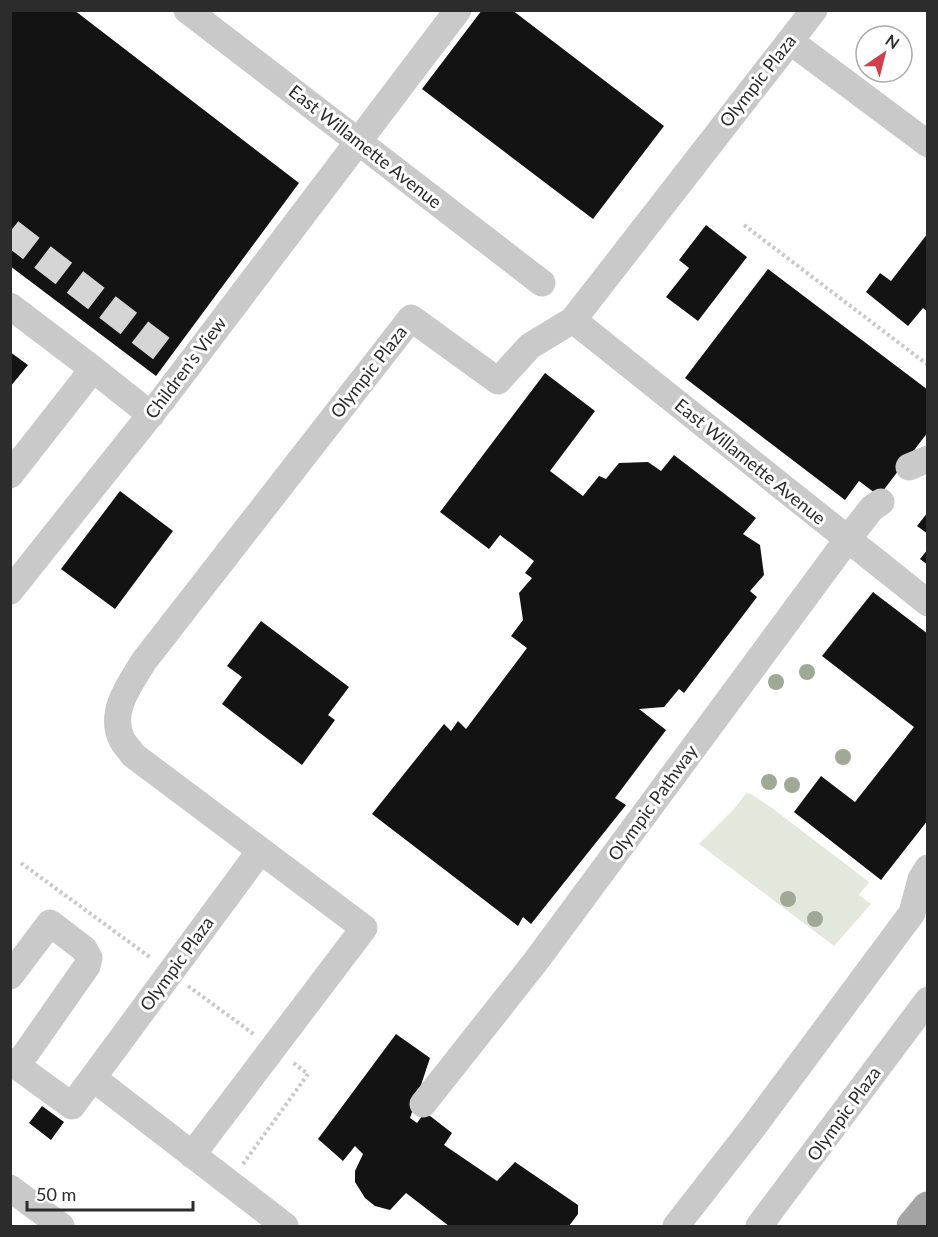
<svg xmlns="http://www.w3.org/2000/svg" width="938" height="1237" font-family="Lato,sans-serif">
<rect width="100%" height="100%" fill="#fff"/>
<!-- green -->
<path fill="#e2e8db" d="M746,793L751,794L772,808L869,882L859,895L871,904L834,946L699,844L735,808Z"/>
<!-- building -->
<path fill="#131313" d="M10,10H74L299,183L156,376L10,266Z
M482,10H512L664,126L593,219L422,89Z
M706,225L747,257L698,321L666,297L689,268L679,260Z
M928,233V312L923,308L908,326L866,292L880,273L891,281Z
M768,269L928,390V432L879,496L859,481L845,500L685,378Z
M10,352L28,365L10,387Z
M545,373L595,411L550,471L583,496L599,476L606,479L619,463L648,462L661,471L674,455L756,518L743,534L760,545L764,575L750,591L757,597L684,693L679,689L664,707L639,709L666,730L615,798L626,805L531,924L523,917L518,926L372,814L444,724L451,731L458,721L466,729L527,648L511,636L523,620L519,593L532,578L525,573L534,561L500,535L489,549L440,512Z
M120,491L173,531L115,609L61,569Z
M928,512V534L917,526Z
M928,549V565L920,559Z
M873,592L928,634V820L881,880L794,812L821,776L855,802L914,727L822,656Z
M261,621L349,687L328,715L335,720L302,765L222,704L242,677L227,666Z
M396,1034L430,1058L410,1118L417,1123L425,1112L452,1133L444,1145L497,1181L515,1162L578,1205V1214L569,1226H449L406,1193L390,1210L375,1206L365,1198L355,1182V1171L363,1154L355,1146L343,1161L318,1139Z
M42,1106L64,1122L51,1140L29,1123Z"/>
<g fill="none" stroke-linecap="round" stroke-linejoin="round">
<!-- minor-tunnel -->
<path stroke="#d5d5d5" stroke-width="27" stroke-dasharray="27 14" stroke-linecap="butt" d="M10,232L171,356"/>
<!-- path -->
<path stroke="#c9c9c9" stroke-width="4" stroke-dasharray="3 3" stroke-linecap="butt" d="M744,225L928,365
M21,863L151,958
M188,986L255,1035
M243,1164L308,1074L292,1062"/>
<!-- minor -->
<path stroke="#c9c9c9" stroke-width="27" d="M187,10L542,283
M790,41L928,144
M10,306L93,369
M573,320L928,603
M909,467L928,459
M10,475L93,369L151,415
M10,591L163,399L458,10
M10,976L50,923L84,949L89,958L87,966L17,1066
M10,1061L72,1106L260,851
M93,1078L285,1226
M423,1104L536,961L847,540L872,508L881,502
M192,1155L364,928L133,755C130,750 125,745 122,740C108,712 130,684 144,661L411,318L498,381L530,346L573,320L814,10
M10,1188L61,1226
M676,1226L754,1126L912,913L921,879L928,868
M759,1226L928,1000"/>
<!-- major -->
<path stroke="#a4a4a4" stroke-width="33" d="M913,1226L928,1208"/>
</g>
<!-- trees -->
<g fill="#9fa995">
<circle cx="807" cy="672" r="8"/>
<circle cx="776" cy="682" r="8"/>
<circle cx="843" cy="757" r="8"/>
<circle cx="769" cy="782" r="8"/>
<circle cx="792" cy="785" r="8"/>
<circle cx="788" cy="899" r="8"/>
<circle cx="815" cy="919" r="8"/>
</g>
<g text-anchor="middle" stroke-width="6" stroke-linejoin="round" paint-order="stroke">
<!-- street labels -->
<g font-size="18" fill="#2c2c2c" stroke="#fff">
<text transform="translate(758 81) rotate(-52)" y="6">Olympic Plaza</text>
<text transform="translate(365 147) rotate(38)" y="6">East Willamette Avenue</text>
<text transform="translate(186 368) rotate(-53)" y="6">Children's View</text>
<text transform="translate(369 372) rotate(-52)" y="6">Olympic Plaza</text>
<text transform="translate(750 462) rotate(39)" y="6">East Willamette Avenue</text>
<text transform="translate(653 803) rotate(-54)" y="6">Olympic Pathway</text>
<text transform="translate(177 964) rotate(-54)" y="6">Olympic Plaza</text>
<text transform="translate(844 1114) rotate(-54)" y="6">Olympic Plaza</text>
</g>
</g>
<!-- border -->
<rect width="938" height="1237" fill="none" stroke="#2c2c2c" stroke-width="24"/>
<!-- north arrow -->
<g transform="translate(884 54) rotate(35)"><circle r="28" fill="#ffffff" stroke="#ababab" stroke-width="1.5"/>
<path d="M0-4.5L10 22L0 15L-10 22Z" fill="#d33e4c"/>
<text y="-9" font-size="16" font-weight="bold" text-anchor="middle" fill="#2c2c2c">N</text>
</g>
<!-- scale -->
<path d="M27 1201v9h166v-9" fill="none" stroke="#2c2c2c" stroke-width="3"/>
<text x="36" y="1201" font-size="18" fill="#2c2c2c" stroke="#ffffff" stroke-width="4.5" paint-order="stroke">50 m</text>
</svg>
